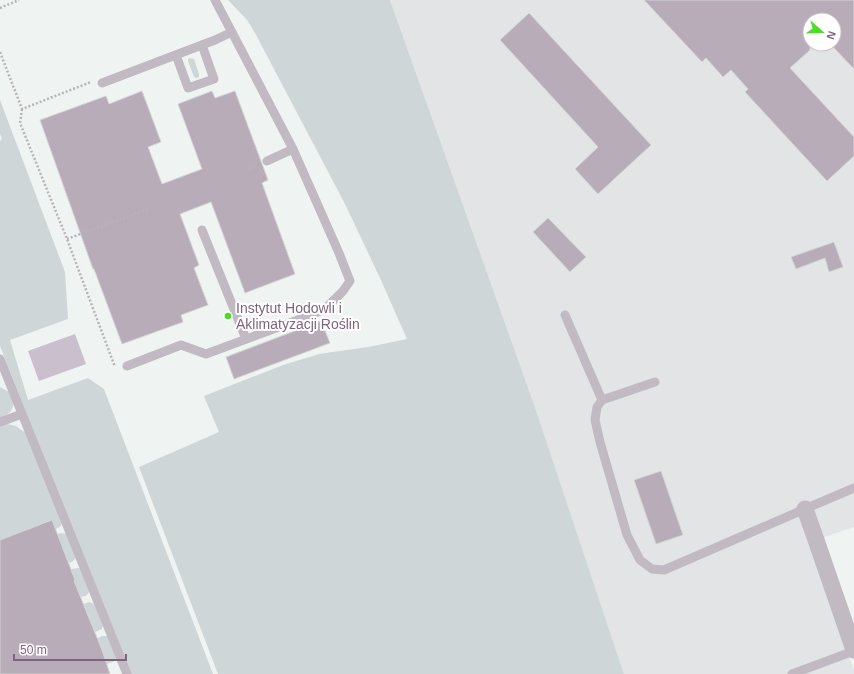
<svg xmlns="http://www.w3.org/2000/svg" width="854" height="674" font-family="Helvetica,sans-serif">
<rect width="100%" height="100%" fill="#eff4f2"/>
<!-- built -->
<path fill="#e3e4e5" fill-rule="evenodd" d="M390,0H854V527L809,542L854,670V674H624L537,413ZM810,20H834V44H810Z"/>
<!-- green -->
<path fill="#cfd6d8" d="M228,0H390L537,413L624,674H218L139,467L219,432L204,396L283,365L319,354L368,347L407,339L380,278L345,204L255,33L247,20Z
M190,58L194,59L199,74V77L197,78L194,77L188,61V59Z
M0,100L65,272L68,319L10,340L28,400L88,378L104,389L213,674H130L0,346V141L2,139L0,134Z
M0,387L9,392L14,403C12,412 8,415 0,418Z
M7,424L16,426L26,433L62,524L60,527L55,529L51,520L0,540V426Z
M62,533L67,534L76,557C74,561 72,562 69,563L57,534Z
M79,568L81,570L89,591C88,596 85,596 81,597L77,588L0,619V610L75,580L71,569Z
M89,602L94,604L103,624L102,629L95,632L84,604Z
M103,636H107L108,638L116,658L115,661L107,664L105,659L40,674L97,638Z"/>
<!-- water -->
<path fill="#cabfcd" d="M75,334L86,364L39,381L28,351Z"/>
<!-- building -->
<path fill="#b7acb8" stroke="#d2d5d4" d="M644,0H854V69L834,48V20H810V50L790,68L854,137V156L827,181L745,92L748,89L731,70L723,77L706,58L702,62Z
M529,13L651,145L598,194L575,169L598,147L500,40Z
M142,91L161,142L148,147L162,184L202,169L178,104L212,91L215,98L235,91L268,180L262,183L295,274L245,293L211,202L180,214L199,265L194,268L208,305L181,315L183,322L122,344L94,269H93L40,120L106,96L109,104Z
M548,218L586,257L570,272L533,232Z
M834,242L843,267L829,272L825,258L796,269L791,257Z
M321,321L330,343L234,379L226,357Z
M661,471L683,535L656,544L634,480Z
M52,520L75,580L74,581L102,650L110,674H0V540Z"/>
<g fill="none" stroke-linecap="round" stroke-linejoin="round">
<!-- path -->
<path stroke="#b9b3b9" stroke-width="2.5" stroke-dasharray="2 2" stroke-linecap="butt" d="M0,8L19,0
M0,52L22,109L91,82
M22,109L20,123L67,239L115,367
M249,169L257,166
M67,239L148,209"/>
<!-- service -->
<path stroke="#c2bac2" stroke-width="9" d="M215,0L293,149L267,161
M176,55L188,88L214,79L202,45
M102,83L215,40L232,32
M202,230L246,339
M565,315L602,400
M0,359L127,674
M127,366L181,345L206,354L314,314L328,306L343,291L350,281L339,253L293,149
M655,382L602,400L597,407L595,420L600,442L627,535L640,560L652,569L664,570L805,509L854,488
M0,422L22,414
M792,674L854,651"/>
<!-- minor -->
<path stroke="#c2bac2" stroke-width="17" d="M805,509L815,537L854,650"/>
</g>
<!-- markers -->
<circle fill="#4adf24" stroke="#fff" stroke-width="1.5" cx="228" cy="316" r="4"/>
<g text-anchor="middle" stroke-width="4" stroke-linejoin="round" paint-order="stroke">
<!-- poi labels -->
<g font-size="14" fill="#806380" stroke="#fff" text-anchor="start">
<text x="236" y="313">Instytut Hodowli i<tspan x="236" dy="16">Aklimatyzacji Roślin</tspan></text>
</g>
</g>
<!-- north arrow -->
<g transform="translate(822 32) rotate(110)"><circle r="19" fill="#ffffff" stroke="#ccc1cc"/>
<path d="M0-3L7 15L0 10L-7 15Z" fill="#4adf24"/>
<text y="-6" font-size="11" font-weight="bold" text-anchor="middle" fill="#806380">N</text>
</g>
<!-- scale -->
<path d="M14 654v6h112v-6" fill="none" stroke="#806380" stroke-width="2"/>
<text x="20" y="654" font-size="12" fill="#806380" stroke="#ffffff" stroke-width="3" paint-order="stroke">50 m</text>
</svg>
